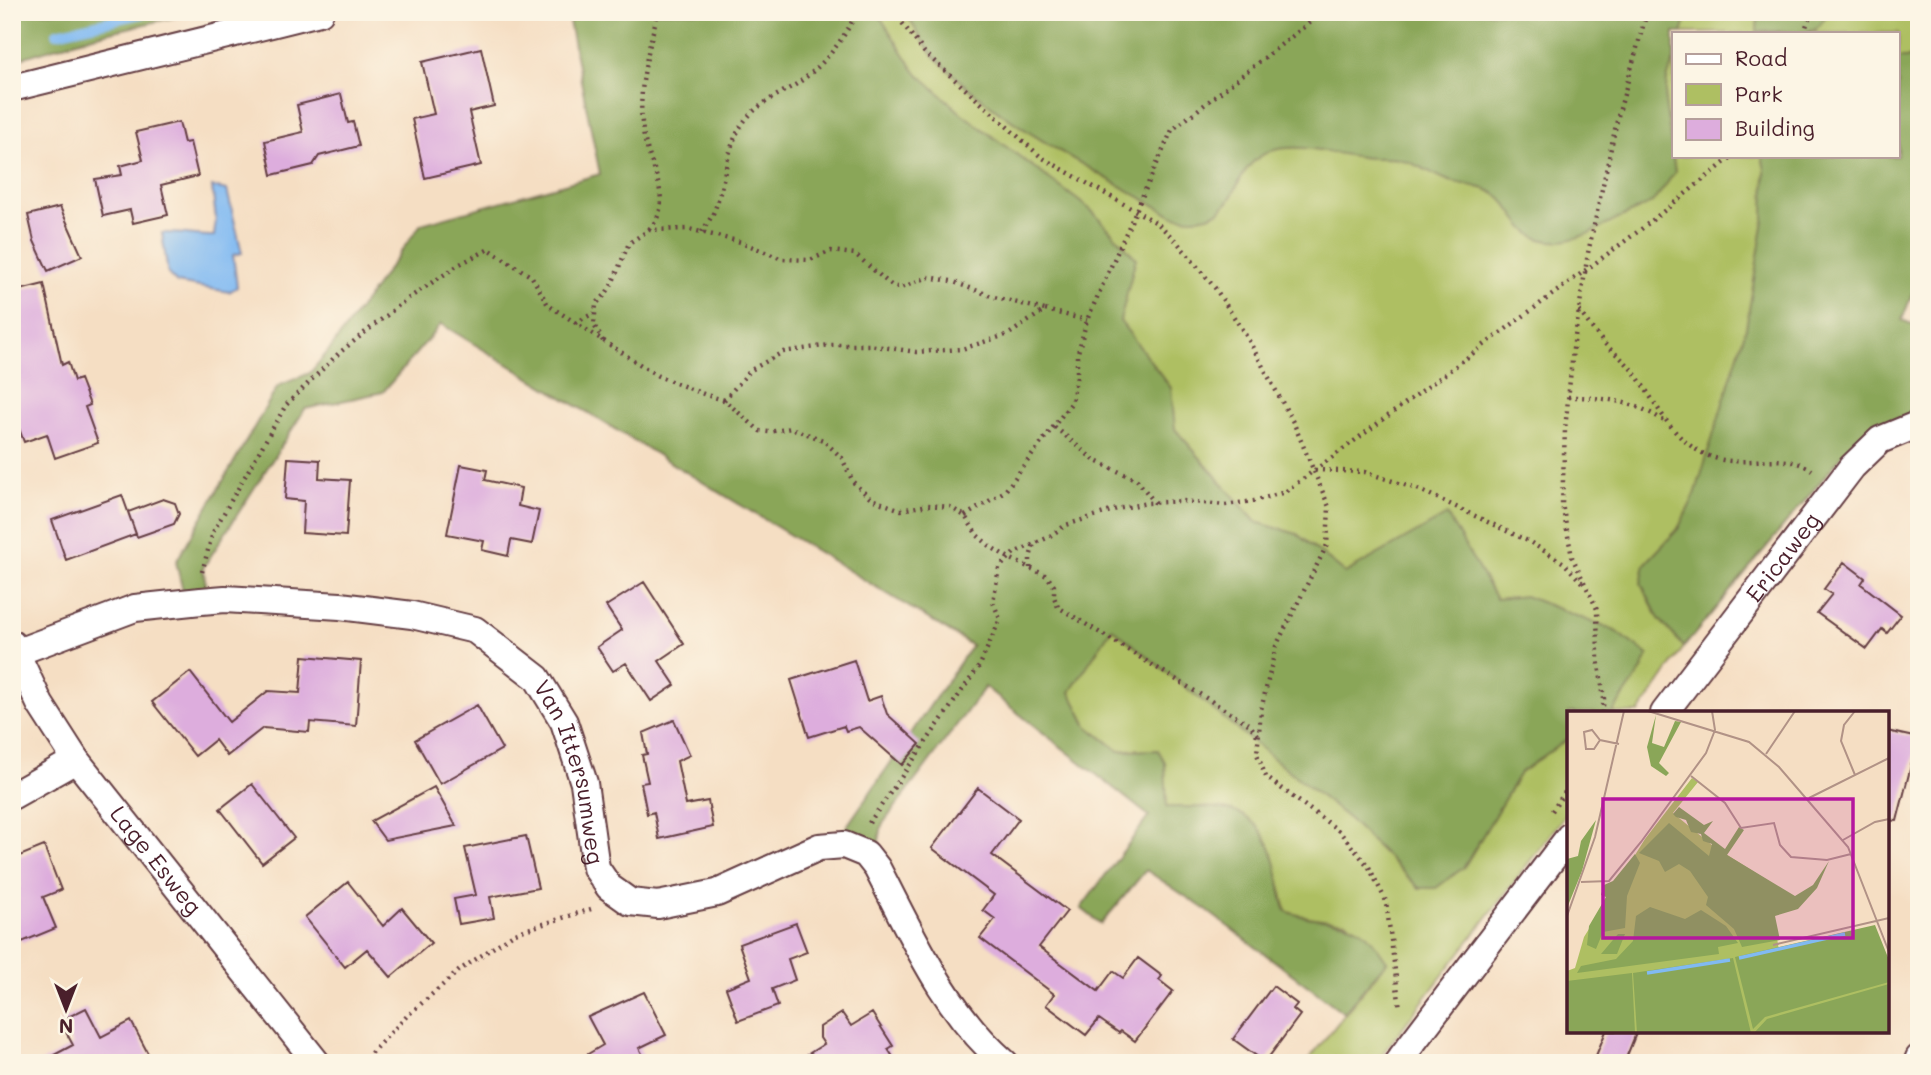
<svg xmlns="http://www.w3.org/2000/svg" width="1931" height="1075" font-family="Mali,sans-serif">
<rect width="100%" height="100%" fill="#fcf5e5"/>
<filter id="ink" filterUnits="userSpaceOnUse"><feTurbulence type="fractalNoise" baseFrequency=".0143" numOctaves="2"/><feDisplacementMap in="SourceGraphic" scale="14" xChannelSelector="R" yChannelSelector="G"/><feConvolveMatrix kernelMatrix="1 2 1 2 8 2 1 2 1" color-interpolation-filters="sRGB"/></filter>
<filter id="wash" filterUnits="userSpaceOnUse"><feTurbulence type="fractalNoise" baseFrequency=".00686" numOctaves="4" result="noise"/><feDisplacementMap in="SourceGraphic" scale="28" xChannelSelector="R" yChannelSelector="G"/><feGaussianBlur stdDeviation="1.57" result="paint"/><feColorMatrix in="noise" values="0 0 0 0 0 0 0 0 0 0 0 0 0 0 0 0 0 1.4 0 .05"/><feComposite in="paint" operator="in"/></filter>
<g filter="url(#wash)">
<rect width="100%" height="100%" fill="#f5dec3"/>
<!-- green -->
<path fill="#aebf62" stroke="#7c6f46" stroke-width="2" fill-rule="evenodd" d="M585,12H1919V271L1684,647L1639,713H1569V810L1400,1031L1375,1063H1306L1387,961L1347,922L1301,918L1286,911L1273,855L1206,808L1167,807L1137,749L1119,751L1087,726L1081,714L439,313L612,181ZM1674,33H1898V156H1674Z"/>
<!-- forest -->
<path fill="#8aa658" stroke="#6a6242" stroke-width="2" d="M12,12H198L93,36L12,61Z
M567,12H877L915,71L961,113L1091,210L1136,258L1120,321L1171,388L1175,429L1256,522L1297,534L1345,573L1447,515L1496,599L1525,596L1615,631L1648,655L1642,670L1612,713H1569V738L1520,773L1464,867L1436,888H1419L1350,820L1112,628L1070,692L1087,726L1119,751L1158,750L1165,762L1167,807C1217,808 1256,800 1274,858C1280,875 1279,894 1286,911C1312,923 1346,915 1366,934C1374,941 1380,952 1387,961L1344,1013L1206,910L1146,870L1101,924L1081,908L1149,816L985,687L882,825L876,857L838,839L972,645L441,324L383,392L305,409L203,568L208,596H184L176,562L278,386L310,373L331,348L421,224L600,174Z
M905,12H1689L1682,33H1674V60L1667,79L1665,102L1675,172C1668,181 1661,194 1652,202C1646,207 1636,210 1628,214C1603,226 1567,250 1538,238C1519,230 1513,208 1498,196C1484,185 1464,186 1447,180C1431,174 1415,162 1398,159C1386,157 1373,159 1361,157C1334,154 1298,142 1271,151C1223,168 1248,230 1174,216C1092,169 1002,126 935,57C923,44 915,27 905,12Z
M1758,12H1830L1815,30L1805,32L1757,31Z
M1919,53V276L1902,320L1919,327V413L1881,423L1854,441L1684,647L1659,619L1641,583L1645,564L1678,529L1695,495L1746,328L1764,220L1765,170L1762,156H1898V58H1906Z"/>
<!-- water -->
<path fill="#81baf2" stroke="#666c8e" stroke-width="2" d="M212,187L227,190L242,253L233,255L237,287L229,292L177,283L168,274L162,233C180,232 196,236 214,236L216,219Z"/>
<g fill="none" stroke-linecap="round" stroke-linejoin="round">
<!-- stream -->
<path stroke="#81baf2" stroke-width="10" d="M57,33L149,12"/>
</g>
<g id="blocks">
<!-- building -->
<path fill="#ddaddd" d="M481,48L494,106L469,112L481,165L425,178L412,119L434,114L422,62Z
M341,94L348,123L353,122L359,146L319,156L313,165L272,175L265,141L303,132L297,105Z
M179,122L184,143L190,142L198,176L161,185L168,215L133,223L130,210L103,216L95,179L122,175L120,166L143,160L136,132Z
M60,207L82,256L48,271L34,241L28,215Z
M44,284L62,365L68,362L74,381L80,379L90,405L85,407L98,443L55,458L47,434L24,442L12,409V292Z
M288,458L320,460L319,478L350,480L346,536L302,533L304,501L285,499Z
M461,465L487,470L485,480L521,488L518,506L539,511L532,544L511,540L508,556L482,550L484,541L447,534Z
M122,495L136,534L66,560L52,520Z
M163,499L175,503L179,514L174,524L137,537L128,512Z
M1844,562L1865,578L1861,584L1901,615L1887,633L1882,629L1867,649L1817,613L1832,594L1824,589Z
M644,582L684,644L659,661L675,685L651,701L626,663L613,671L597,647L622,630L606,606Z
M303,656L361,661L356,726L310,722L309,732L263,728L227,756L215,740L195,756L152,702L190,672L229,722L268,691L300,693Z
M854,660L867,701L881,696L887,714L920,744L902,765L859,727L846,731L844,726L809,737L791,680Z
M477,705L502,749L440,784L415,740Z
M674,720L690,755L677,761L686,805L708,801L713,827L659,839L654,812L647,814L641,783L648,782L642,755L647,754L643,733Z
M1887,731L1918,738L1897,821L1887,820Z
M252,784L294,838L262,863L220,809Z
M434,787L456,826L385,840L371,821Z
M978,788L1019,819L992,855L1067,911L1039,947L1098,991L1113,971L1123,978L1138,958L1162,976L1159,980L1173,991L1135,1041L1121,1031L1119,1033L1099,1019L1086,1035L1046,1005L1054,994L980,938L995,919L983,910L994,895L932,848Z
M526,836L538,888L490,897L494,918L459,924L454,899L476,895L465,848Z
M44,846L61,890L43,897L56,928L22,942L12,918V890L21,886L12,859Z
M348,882L383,926L402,908L431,943L391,977L367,949L345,967L305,917Z
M796,923L807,952L788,959L795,980L772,989L778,1006L738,1021L726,988L751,978L739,944Z
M1273,986L1297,1004L1293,1009L1300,1015L1265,1062L1233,1039Z
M644,992L666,1035L639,1048L647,1063H573L603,1045L588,1017Z
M86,1008L101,1037L131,1021L153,1063H39L73,1045L60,1021Z
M842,1013L851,1026L872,1013L893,1046L888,1049L897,1063H794L824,1044L820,1038V1027Z
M1606,1031H1637L1624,1063H1593Z"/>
</g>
</g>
<g filter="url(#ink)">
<use href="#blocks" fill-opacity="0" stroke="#643c42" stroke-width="2"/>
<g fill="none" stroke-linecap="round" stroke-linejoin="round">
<!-- minor casing -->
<g stroke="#643c42" stroke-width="30">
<g id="minor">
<path d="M12,88L320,12"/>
<path id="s1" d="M12,644L40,704L76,760L317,1063"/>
<path id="s2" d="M15,653L135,608L201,601L225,599L340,606L412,615L475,630L537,678L564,722L584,783L596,868L609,887L630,902L658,905L717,893L819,847L844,845L866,854L877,868C913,937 945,1011 1005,1063"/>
<path id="s3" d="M1664,713L1852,467L1880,440L1919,424"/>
<path d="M12,796L76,760"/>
<path d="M1397,1063L1569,837"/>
<path d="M1917,1063L1919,1058"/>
</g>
</g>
<!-- path -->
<path stroke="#643c42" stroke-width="4.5" stroke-dasharray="2 5" stroke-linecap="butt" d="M894,12L924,52L1041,157L1157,223L1177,242L1215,288L1247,337L1294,424L1329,507L1327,545L1276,646L1261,710L1257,754L1266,777L1339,831L1369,867L1386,901L1400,1009
M1804,33L1811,12
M649,229C677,202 647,163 643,131C637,91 648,51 658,12
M702,232C706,225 712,217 715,209C726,180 726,142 747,118C760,103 778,95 795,85C823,67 842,42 857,12
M1579,311C1588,322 1596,335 1606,345C1612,351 1620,357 1626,363C1655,395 1668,442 1712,457C1744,469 1783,450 1812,470
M575,323L594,313
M603,341L594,325L596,304L605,295L612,284L629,243L649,230L689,229L741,242L782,259L810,260L831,251L855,254L892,286L901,288L928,277L951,281L994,297L1045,310
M1568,397C1603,397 1635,401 1664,421
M724,400L751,370L783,352L830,345H869L916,352L962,349L1009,334L1045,310L1087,320
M1055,427L1094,460L1137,480L1155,503
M1315,470L1365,472L1420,490L1528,541L1564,563L1584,585
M965,516L1005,491L1072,402L1077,374V356L1087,320L1172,130L1323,12
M1030,568V558L1034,543
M202,572L213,532L286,405L339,353L406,300L460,264L489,249L532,277L548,305L658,376L706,395L724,400L760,431L769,432L791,428L823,440L842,458L853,482L871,499L901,510L928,505L950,507L965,516L977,535L991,547L1009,558L1047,576L1054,586V597L1058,607L1250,725L1259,738
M1602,713L1604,699L1598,658L1597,609L1572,557L1562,504L1565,430L1573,349L1588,253L1618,116L1647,12
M1552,811L1569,786
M869,823L980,665L1000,619L993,602L999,568L1014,553L1047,538L1066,525L1117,509L1147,503L1183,501L1225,505L1254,501L1285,492L1640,230L1733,156
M361,1063L407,1016L461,969L515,933L591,909"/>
<!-- minor -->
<use href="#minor" stroke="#fff" stroke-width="26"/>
</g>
</g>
<g text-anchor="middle" stroke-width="6" stroke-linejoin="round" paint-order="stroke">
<!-- street labels -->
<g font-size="23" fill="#4a1f2b" stroke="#fcf5e5">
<text dy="8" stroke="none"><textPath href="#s3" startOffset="196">Ericaweg</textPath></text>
<text dy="8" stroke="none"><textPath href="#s2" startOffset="651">Van Ittersumweg</textPath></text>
<text dy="8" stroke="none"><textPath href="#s1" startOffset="261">Lage Esweg</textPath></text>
</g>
</g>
<!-- overview -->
<g transform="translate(1567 711)">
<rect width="322" height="322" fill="#f5dec3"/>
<path d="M125,67L131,71L106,102L146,135L229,187L206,204L212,239L322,257V322H0V260L8,257L17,226L78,128Z" fill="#aebf62"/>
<path d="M89,4L85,32L97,36L108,10L114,11L92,52L102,62L99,65L84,55L80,36ZM112,96L137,114L146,110L137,122L158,138L172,116L177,119L160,144L228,185L246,174L262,150L250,177L231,198L208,205L213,229L175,236L167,218L139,194L141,186L123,160L112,153L98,161L92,150L72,142L102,112L142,145L145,133L136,130L134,123L124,121L119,109L109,106L106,103ZM29,109L15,160L0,197V148L11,145L14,130ZM68,143L73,152L60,185L58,217L36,221L29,238L20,234L22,215L39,186L34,184L37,174L46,170ZM83,196L118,208L134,199L159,215L171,232L151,236L152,243L10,262L14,255L49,248L66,230L69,205ZM308,214L322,249V271L198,306L186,318L168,246ZM51,223H58L50,243H34ZM166,247L184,322H70L66,262ZM65,262L68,322H0V270ZM322,273V322H187L200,308Z" fill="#8aa658"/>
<path fill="none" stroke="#81baf2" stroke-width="3.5" d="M172,247L278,223M80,262L163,249"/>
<path fill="none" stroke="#b19286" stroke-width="2" d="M81,0L182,31L212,56L281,136L322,241M288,0L277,14L274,30L288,64M33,29L27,38H19L17,21L25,19L33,29L52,33M199,43L228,0M124,65L158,92L174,117L207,112L213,134L224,146L260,149L284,143M242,87L322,47M276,129L308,111L322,108M14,171L42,170L74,131L139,42L148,19L145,0M0,205L28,126L57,0M206,234L322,207"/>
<path fill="#b5179e" fill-opacity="0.15" stroke="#b5179e" stroke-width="3.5" d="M36,88H286V227H36Z"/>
<rect width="322" height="322" fill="none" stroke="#4a1f2b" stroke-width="3.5"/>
</g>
<!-- margin -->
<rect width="1931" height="1075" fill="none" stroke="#fcf5e5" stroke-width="42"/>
<!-- legend -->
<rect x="1672" y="32" width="228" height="126" fill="#fcf5e5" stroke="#b59f9b" stroke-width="2"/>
<rect x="1686" y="54" width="35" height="10" fill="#ffffff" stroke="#b59f9b" stroke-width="2"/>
<text x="1735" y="66" font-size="21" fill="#4a1f2b">Road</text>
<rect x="1686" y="84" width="35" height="21" fill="#aebf62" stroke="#b59f9b" stroke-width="2"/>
<text x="1735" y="102" font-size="21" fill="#4a1f2b">Park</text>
<rect x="1686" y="119" width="35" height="21" fill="#ddaddd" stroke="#b59f9b" stroke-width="2"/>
<text x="1735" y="136" font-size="21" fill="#4a1f2b">Building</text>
<!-- north arrow -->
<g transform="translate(66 1009) rotate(180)" stroke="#fcf5e5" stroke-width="5" paint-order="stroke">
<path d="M0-5L12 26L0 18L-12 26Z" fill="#4a1f2b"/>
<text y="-10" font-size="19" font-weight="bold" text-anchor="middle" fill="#4a1f2b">N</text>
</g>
</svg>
